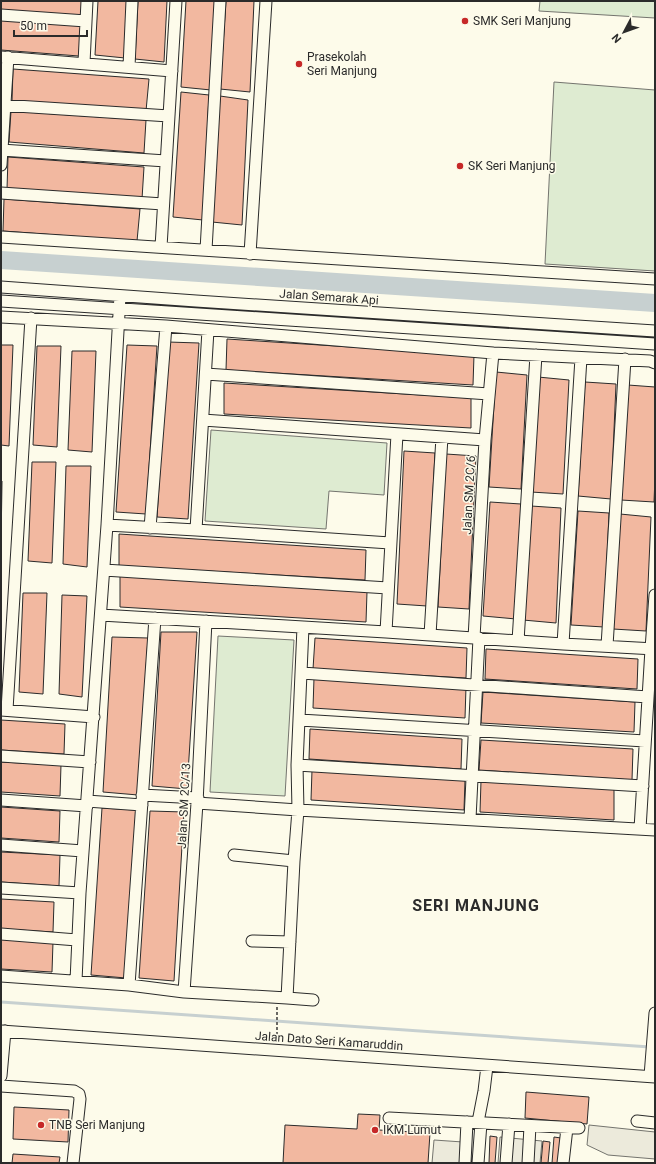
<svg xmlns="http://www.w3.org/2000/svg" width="656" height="1164" font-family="Roboto,sans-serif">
<rect width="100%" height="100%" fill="#fdfbea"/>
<!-- green -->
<path fill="#deebd1" stroke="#74746e" d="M540,1H655V18L539,11Z
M554,82L655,90V271L545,264Z
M211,430L387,443L384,495L329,491L326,529L205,521Z
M218,636L294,640L285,796L210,792Z"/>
<!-- parking -->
<path fill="#eceadb" stroke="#74746e" d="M589,1125L655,1132V1159L608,1155L587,1145Z
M500,1137L542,1141L540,1163H498Z
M434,1140L463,1142L461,1163H432Z"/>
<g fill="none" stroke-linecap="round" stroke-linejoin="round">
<!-- stream -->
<path stroke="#c7d0d0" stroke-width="3" d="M1,1002L650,1047"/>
<!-- river -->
<path stroke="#c7d0d0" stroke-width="18" d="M1,260L655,303"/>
</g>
<!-- building -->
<path fill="#f2b8a0" stroke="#2b2b2b" d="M1,1H82L81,16L1,10Z
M98,1H128L125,58L95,55Z
M138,1H167L164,62L135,59Z
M186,1H215L211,90L181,87Z
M226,1H254L250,92L220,89Z
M1,18L81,24L79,56L1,50Z
M13,69L149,79L146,111L12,101Z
M181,92L209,95L203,220L173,217Z
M220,96L248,100L242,225L212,222Z
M11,111L146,120L144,153L9,142Z
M8,157L144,167L142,199L7,189Z
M4,199L140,209L137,241L3,231Z
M227,339L474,355L473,385L226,370Z
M168,342L199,343L188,519L157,517Z
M1,345H13L9,446L1,445Z
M127,345L157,346L146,514L116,512Z
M37,346H61L57,447L33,445Z
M72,351H96L92,452L68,450Z
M496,372L527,375L521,489L489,487Z
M538,377L569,380L563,494L531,492Z
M585,382L616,384L611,499L578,496Z
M224,383L471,398V428L224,414Z
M628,385L655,387V477L654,502L621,500Z
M404,451L435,453L427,606L397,604Z
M446,454L476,456L469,609L438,607Z
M32,462H56L52,563L28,561Z
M66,466H91L87,567L63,564Z
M1,481H2L1,546Z
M490,502L521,504L516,619L483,616Z
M531,506L561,508L556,623L523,620Z
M578,511L609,513L604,627L571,625Z
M620,514L651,517L646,631L613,629Z
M119,534L366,550L365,580L119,566Z
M120,576L367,592L366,622L120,607Z
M23,593H47L43,694L19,692Z
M62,595L87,596L82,697L59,694Z
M161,632H197L187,789L152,786Z
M112,637L148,638L138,795L103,792Z
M315,638L467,648L466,678L313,669Z
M486,649L638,659L637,689L485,679Z
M314,678L466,687L465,718L313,708Z
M483,692L635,702L634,732L481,723Z
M1,720L65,724L64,754L1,750Z
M310,729L462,739L461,769L309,759Z
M481,740L633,749L632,780L479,770Z
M1,762L61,765L60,796L1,792Z
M312,770L465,780L464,810L311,800Z
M481,781L614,789V820L480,812Z
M1,807L60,811L59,842L1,838Z
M102,808L136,810L126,978L91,975Z
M150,811L184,812L174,981L139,978Z
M1,852L60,855L59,886L1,882Z
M1,899L54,902L53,932L1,929Z
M1,938L53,942L52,972L1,969Z
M526,1092L589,1097L587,1124L525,1118Z
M14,1107L69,1110L68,1142L13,1139Z
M358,1114L380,1115L379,1130L430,1133L428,1163H283L285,1125L357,1129Z
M490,1136L497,1137L495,1163H489Z
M554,1137L561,1138L559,1163H552Z
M543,1141L550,1142L548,1163H541Z
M13,1154L60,1157L59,1163H12Z"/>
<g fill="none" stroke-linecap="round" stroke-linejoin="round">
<!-- minor casing -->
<g stroke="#2b2b2b" stroke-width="13">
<path id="minor" d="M1,15L86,21
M1,57L172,71
M84,63L87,1
M129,67L132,1
M1,105L169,116
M1,150L166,161
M1,165L8,57
M1,193L163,204
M1,237C219,250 437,267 655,279
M161,247L176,1
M206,250L220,1
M250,254L266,1
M1,287L196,301L655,331
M1,301L655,344
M1,317L166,326L493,353L650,361L655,363
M206,374L489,394
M203,420L485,440
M107,525L196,530L390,543
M150,528L166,326
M196,530L208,330
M104,570L388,588
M101,615L386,632L563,644L655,649
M386,632L397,434
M430,635L442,437
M474,638L485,440L493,353
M518,641L536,355
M563,644L581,358
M607,646L625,359
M302,673L648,697
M1,710L94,717
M7,710L31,318
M300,720L645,741
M1,756L90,762
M297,765L643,786
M142,795L198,798
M1,800L87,806
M87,801L142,805
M197,803L298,810L655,830
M470,819L479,638
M640,829L651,649L655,595
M1,845L83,851
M234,855L294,861
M1,888L80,893
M1,934L77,940
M252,941L290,942
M1,976L129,985L184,992L287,998L313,1000
M76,981L80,893L107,525L120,296
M129,985L155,618
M184,992L197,803L206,621
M287,998L294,861L298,810L297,765L303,627
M1,1031L655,1077
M1,1076L5,1031
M650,1076L655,1013
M1,1086L74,1091L79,1094L80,1099L73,1163
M389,1118L579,1128
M637,1121L655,1123
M478,1122L484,1091L487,1066
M465,1163L467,1122
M478,1163L481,1123
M506,1163L509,1124
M528,1163L530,1126
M563,1163L567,1128"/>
</g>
<!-- path -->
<path stroke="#6a6964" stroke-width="2" stroke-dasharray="3 2" stroke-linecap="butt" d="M277,1040V1007"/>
<!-- minor -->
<use href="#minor" stroke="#fdfbea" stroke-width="11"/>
</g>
<!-- markers -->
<g fill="#c62828" stroke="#fdfbea" stroke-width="1.5">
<circle cx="465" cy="21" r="4"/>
<circle cx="299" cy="64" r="4"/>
<circle cx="460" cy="166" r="4"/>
<circle cx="41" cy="1125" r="4"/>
<circle cx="375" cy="1130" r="4"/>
</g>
<g text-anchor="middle" stroke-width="3" stroke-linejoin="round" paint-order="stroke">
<!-- poi labels -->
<g font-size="12" fill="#2b2b2b" stroke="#fdfbea" text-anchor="start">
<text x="473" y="25">SMK Seri Manjung</text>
<text x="307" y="61">Prasekolah<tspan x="307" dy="14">Seri Manjung</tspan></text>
<text x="468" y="170">SK Seri Manjung</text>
<text x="49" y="1129">TNB Seri Manjung</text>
<text x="383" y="1134">IKM Lumut</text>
</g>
<!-- street labels -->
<g font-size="12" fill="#2b2b2b" stroke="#fdfbea">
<text transform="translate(329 297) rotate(4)" y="4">Jalan Semarak Api</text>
<text transform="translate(469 495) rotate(-87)" y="4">Jalan SM 2C/6</text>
<text transform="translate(184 806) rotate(-87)" y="4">Jalan SM 2C/13</text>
<text transform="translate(329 1041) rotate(4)" y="4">Jalan Dato Seri Kamaruddin</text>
</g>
<!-- district labels -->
<g font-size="16" font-weight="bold" letter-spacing="1" fill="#2b2b2b" stroke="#fdfbea">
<text x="476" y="911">SERI MANJUNG</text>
</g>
</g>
<!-- border -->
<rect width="656" height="1164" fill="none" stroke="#2b2b2b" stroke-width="4"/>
<!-- north arrow -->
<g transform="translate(624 32) rotate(229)" stroke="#fdfbea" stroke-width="3" paint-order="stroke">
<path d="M0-3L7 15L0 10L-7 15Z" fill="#2b2b2b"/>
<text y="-6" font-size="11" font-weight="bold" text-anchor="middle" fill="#2b2b2b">N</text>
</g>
<!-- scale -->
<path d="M14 30v6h73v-6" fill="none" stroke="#2b2b2b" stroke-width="2"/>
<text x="20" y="30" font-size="12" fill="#2b2b2b" stroke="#fdfbea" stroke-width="3" paint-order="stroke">50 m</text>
</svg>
